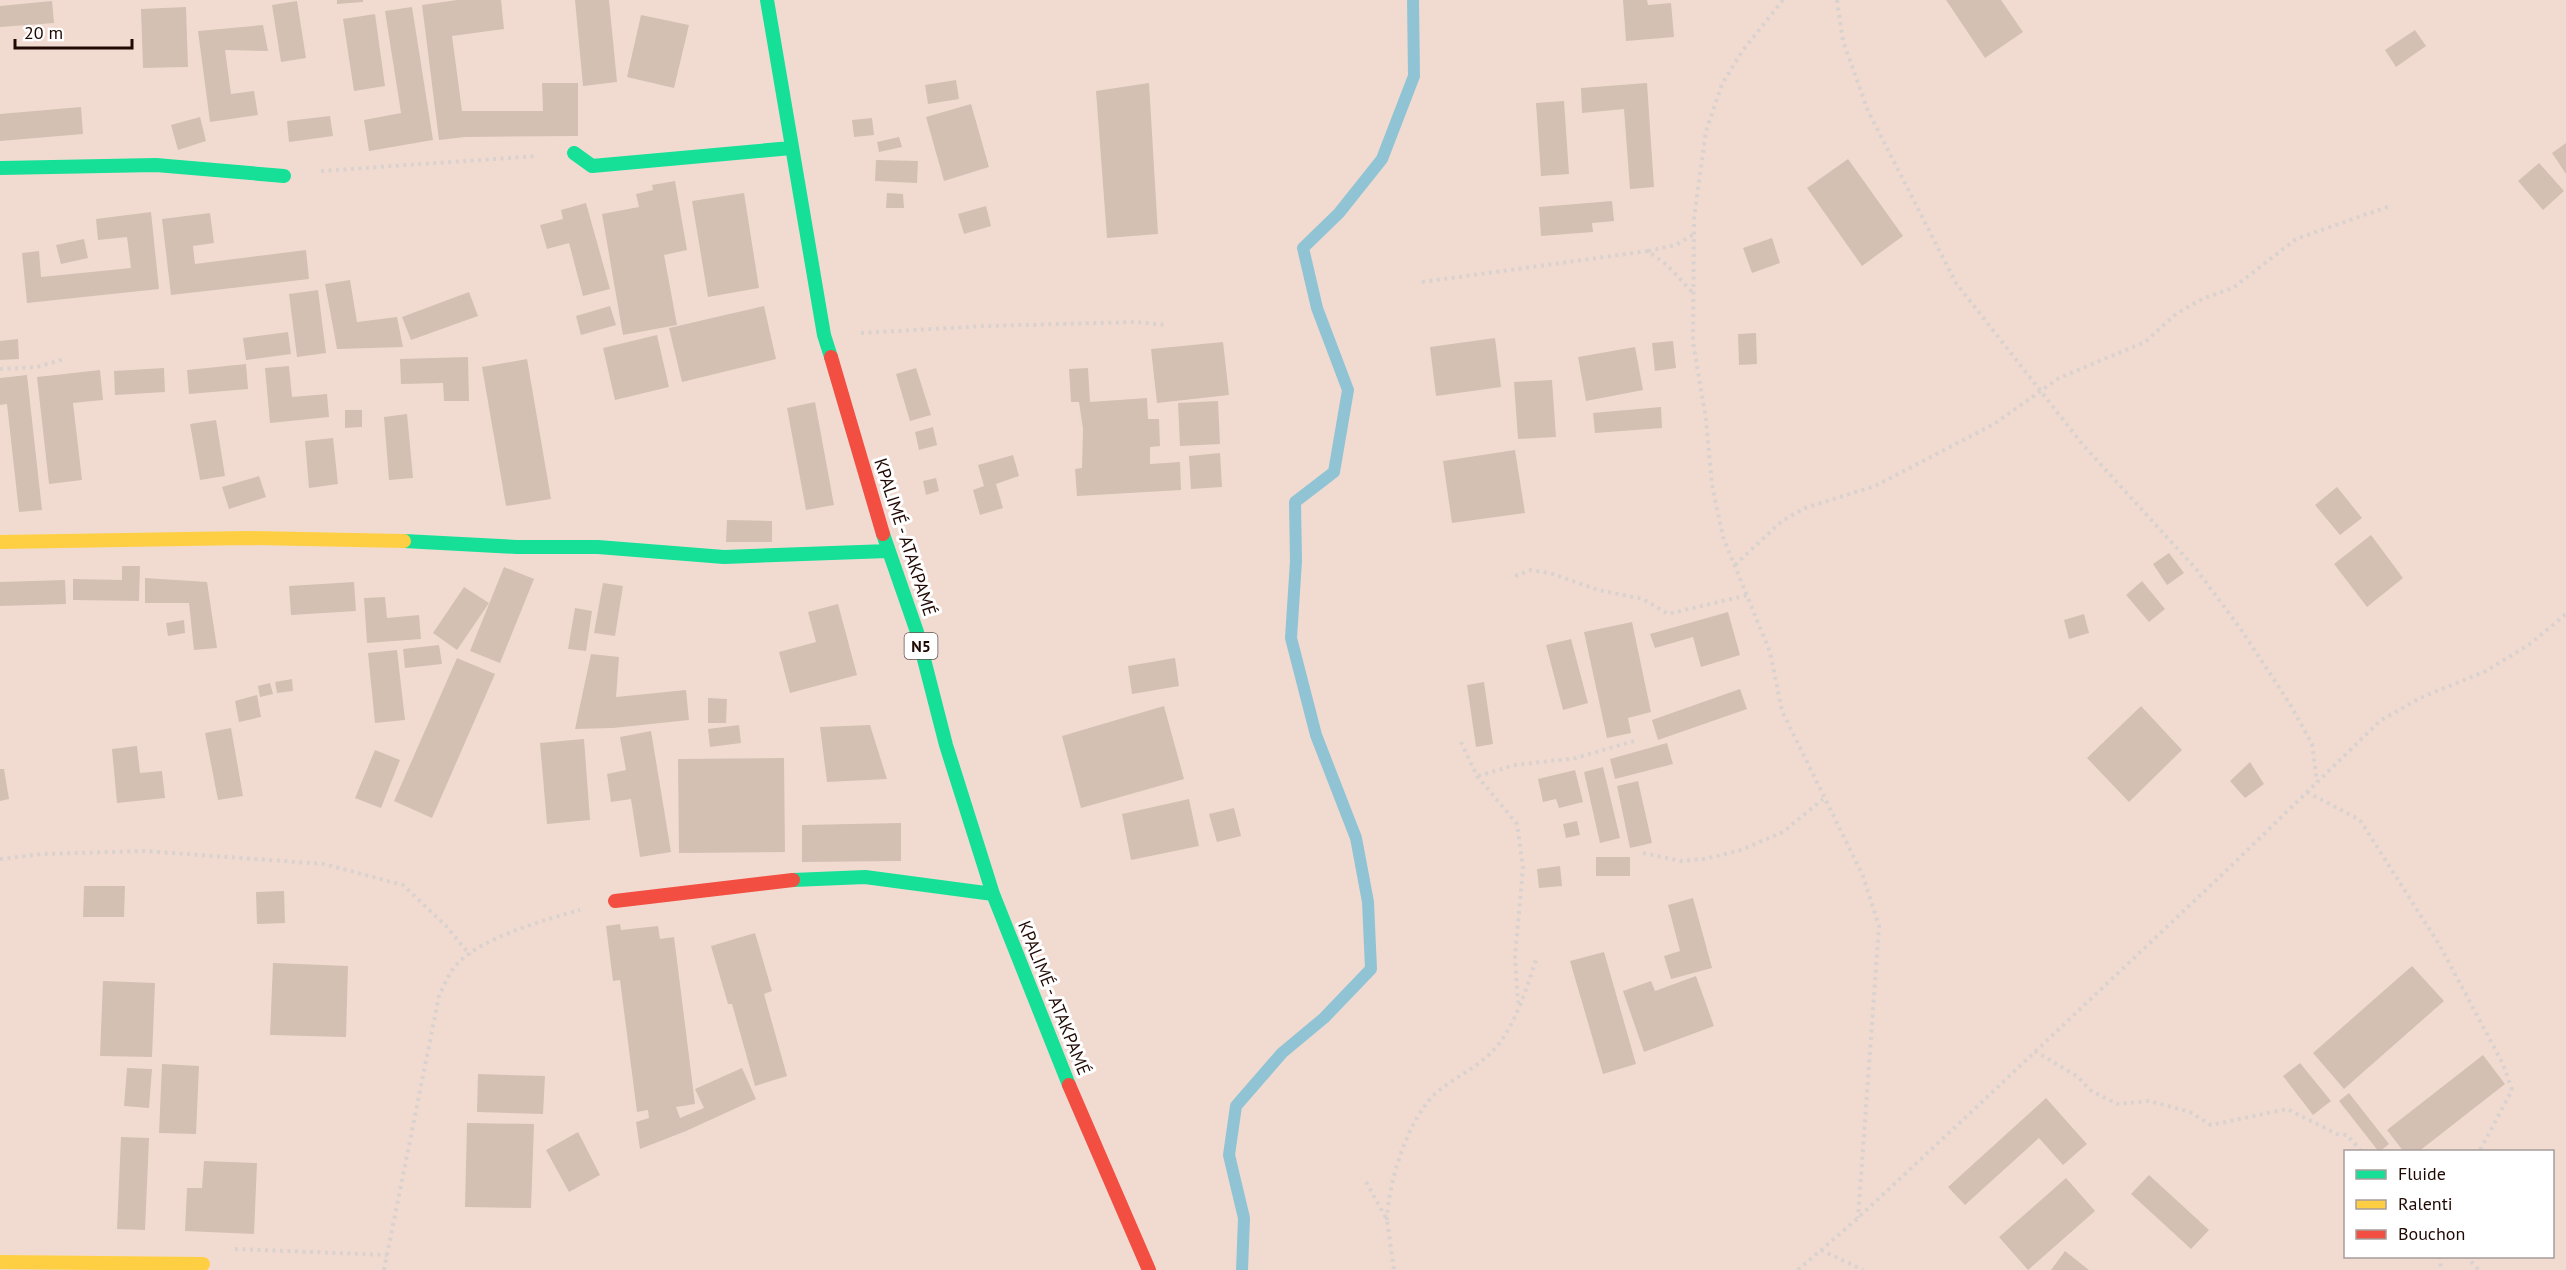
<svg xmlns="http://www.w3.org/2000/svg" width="2566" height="1270" font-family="'PT Sans',sans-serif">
<rect width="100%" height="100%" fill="#f1dbd1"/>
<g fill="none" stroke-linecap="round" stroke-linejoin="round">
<!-- stream -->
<path stroke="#90c4d5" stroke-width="12" d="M1242,1270L1244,1218L1229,1155L1236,1106L1282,1053L1324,1018L1371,969L1368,902L1356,838L1316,735L1291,638L1296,561L1295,502L1334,472L1348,390L1317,308L1303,248L1339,213L1382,159L1414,76L1413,0"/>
</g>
<!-- building -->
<path fill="#d3c0b2" d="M337,0H363V2L337,4Z
M457,0H501L504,29L452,36L462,111H543L542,83H578V136L465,137L439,140L422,5Z
M575,0H609L617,82L583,86Z
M1623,0H1647L1648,5L1671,3L1674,37L1626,41Z
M1946,0H2001L2023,32L1985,58Z
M52,1L54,23L0,27V6Z
M297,1L306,58L281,62L272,5Z
M186,7L188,67L143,68L141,9Z
M412,7L433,140L369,151L364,120L401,113L385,11Z
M375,14L385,86L354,91L343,19Z
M641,15L689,25L674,88L627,77Z
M263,25L268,51L225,50L231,94L254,91L258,115L210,122L198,31Z
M2415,30L2426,46L2396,67L2385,50Z
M956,80L959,99L928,104L925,85Z
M1149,83L1158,234L1107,238L1096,91Z
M1647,83L1654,187L1630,189L1624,109L1582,113L1581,88Z
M1564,101L1569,174L1541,176L1536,103Z
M971,104L989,167L944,181L926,117Z
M81,107L83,134L0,141V114Z
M330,116L333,136L289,142L287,121Z
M200,117L206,141L178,150L171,125Z
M872,118L874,135L854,137L852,120Z
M899,137L902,147L879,152L877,142Z
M2566,143V174L2552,153Z
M1848,159L1903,236L1862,266L1807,188Z
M876,160L918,161L917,183L875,181Z
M2539,163L2564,191L2543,210L2518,181Z
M675,181L687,250L664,255L677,325L623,335L602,214L639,207L636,194L653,190L652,185Z
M744,193L759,288L708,297L692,201Z
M887,193L903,194L904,208H886Z
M1612,201L1614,221L1592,223L1593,232L1541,236L1539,207Z
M586,203L610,289L583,296L569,243L547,249L540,225L563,219L561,210Z
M986,206L991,226L964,234L958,214Z
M151,212L159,289L27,303L22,253L39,251L41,277L131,268L127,237L98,240L96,219Z
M210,213L214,243L193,246L195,264L306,250L309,279L171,295L162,219Z
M1772,238L1780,263L1752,273L1743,248Z
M84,239L88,258L61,264L56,245Z
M350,280L357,322L397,317L403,347L337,349L325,284Z
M318,290L326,353L297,357L289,294Z
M469,292L478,316L411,340L402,317Z
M610,306L616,325L581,335L576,316Z
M764,306L776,359L682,382L669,328Z
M288,332L291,354L246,360L243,338Z
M1756,333L1757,364L1739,365L1738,334Z
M657,335L669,387L615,400L603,348Z
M1495,338L1501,387L1436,396L1430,347Z
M18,339L19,359L0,360V341Z
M1673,341L1676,368L1655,371L1652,343Z
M1223,342L1229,395L1157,403L1151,349Z
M1635,347L1643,390L1586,401L1578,357Z
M468,357L469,401H444L443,383L401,384L400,359Z
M527,359L551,499L506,506L482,367Z
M246,364L248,389L189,394L187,370Z
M289,366L292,397L327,394L329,417L270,423L265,368Z
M164,368L165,392L115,395L114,371Z
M916,368L931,415L910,421L896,374Z
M1088,368L1090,402L1147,398L1148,419H1159L1160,446L1150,447V464L1180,462L1181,490L1077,496L1075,469L1082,468L1083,429L1079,402H1071L1069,369Z
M100,370L103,400L73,403L82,480L49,484L37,377Z
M27,375L42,510L19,512L7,404L0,405V378Z
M1552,380L1556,437L1518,439L1514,382Z
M1218,401L1220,444L1180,446L1178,403Z
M815,402L834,505L806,510L787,408Z
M1661,407L1662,428L1595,433L1593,413Z
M345,410H362V427L345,428Z
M407,414L413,478L389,480L384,417Z
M216,420L225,476L200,480L190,424Z
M933,427L937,445L919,450L915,432Z
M333,438L338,484L309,488L305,441Z
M1515,450L1525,513L1452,523L1443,461Z
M1220,453L1222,487L1191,489L1189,456Z
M1013,455L1019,476L996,484L1003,508L980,515L973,490L984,486L978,465Z
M259,476L266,497L229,509L222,487Z
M936,478L939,491L926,495L923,481Z
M2337,487L2362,518L2340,535L2315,505Z
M727,520L772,521V542H726Z
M2371,535L2403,578L2367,607L2334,564Z
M2169,553L2184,573L2167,585L2153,564Z
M122,566H140L139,601L73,600V579L122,580Z
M504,567L534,579L500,663L470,651Z
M145,578L207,582L217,648L194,650L189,603H145Z
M65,580L66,604L0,606V582Z
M2142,581L2165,609L2149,622L2126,595Z
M354,582L356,611L291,615L289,586Z
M603,583L623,586L615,636L594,633Z
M464,587L489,603L457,650L433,633Z
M385,597L387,618L419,615L421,639L367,643L364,598Z
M838,604L857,675L790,693L779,652L816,642L808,612Z
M575,608L592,611L586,651L568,649Z
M1728,612L1740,655L1701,667L1693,637L1655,648L1650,634Z
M2084,614L2089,633L2069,639L2064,620Z
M184,620L185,633L168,636L166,623Z
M1632,622L1651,712L1628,718L1631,733L1607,738L1584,632Z
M1571,639L1588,703L1563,710L1546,645Z
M439,645L442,664L405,668L403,649Z
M397,650L405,720L375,723L368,653Z
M591,654L619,657L616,697L686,690L689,720L613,728L575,729Z
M457,658L495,674L432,818L394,801Z
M1175,658L1179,686L1132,694L1128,666Z
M292,679L293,691L277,693L275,682Z
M1484,682L1493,744L1476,747L1467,685Z
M270,683L273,694L260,697L258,686Z
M1740,689L1747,709L1658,740L1652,720Z
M257,695L261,717L239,722L235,701Z
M708,698L727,699L726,723H708Z
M1164,706L1184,779L1081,808L1062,736Z
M2141,706L2182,750L2129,802L2087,758Z
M739,725L741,743L710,747L708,729Z
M870,725L887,779L827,782L820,727Z
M231,728L243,796L218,800L205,733Z
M651,731L671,852L640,857L631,799L611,802L607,774L626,770L620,737Z
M584,739L590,820L547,824L540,743Z
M1667,743L1673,764L1615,779L1610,759Z
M137,746L140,773L162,771L165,798L117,803L112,749Z
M375,750L400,760L381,808L355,798Z
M784,758L785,852L679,853L678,759Z
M2250,762L2264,784L2245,798L2230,781Z
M1603,767L1620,838L1600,843L1584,772Z
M0,769H4L9,799L0,801Z
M1575,770L1583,802L1559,808L1556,799L1543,802L1538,779Z
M1638,781L1652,843L1630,848L1617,786Z
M1189,799L1199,846L1131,860L1122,814Z
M1234,808L1241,836L1217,842L1209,814Z
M1577,821L1580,835L1566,838L1563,824Z
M901,823V861L802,862V825Z
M1596,857H1630V876H1596Z
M1560,866L1562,886L1539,888L1537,869Z
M84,886H125L124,917H83Z
M284,891L285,923L257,924L256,892Z
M1693,898L1712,968L1671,979L1664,956L1680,951L1668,905Z
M620,924L621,930L658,926L660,939L674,937L695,1104L676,1107L680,1118L704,1108L695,1089L742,1068L756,1099L686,1131L640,1149L636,1122L649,1118L648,1110L637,1112L620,980L613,981L606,926Z
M755,933L772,991L764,994L787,1076L755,1086L732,1004H728L711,946Z
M1604,952L1636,1064L1603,1074L1570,961Z
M273,963L348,966L346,1037L270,1035Z
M2412,966L2444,1001L2344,1089L2313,1053Z
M1696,976L1714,1026L1644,1052L1623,991L1651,981L1655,991Z
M103,981L155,983L152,1057L100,1056Z
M2483,1055L2505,1084L2418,1152H2404L2387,1130Z
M2300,1063L2331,1101L2313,1115L2283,1076Z
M162,1064L199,1066L196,1134L159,1133Z
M127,1068L152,1069L149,1108L124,1106Z
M478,1074L545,1076L543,1114L477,1112Z
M2349,1093L2389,1144L2379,1152L2339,1101Z
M2046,1098L2087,1144L2063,1165L2039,1138L1965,1205L1948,1187Z
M467,1123L534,1124L531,1208L465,1207Z
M578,1132L600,1175L569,1192L546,1150Z
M121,1137L149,1138L145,1230L117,1229Z
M204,1161L257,1163L254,1234L185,1231L187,1188H202Z
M2149,1175L2209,1230L2191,1249L2131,1194Z
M2066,1178L2095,1211L2028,1270L1999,1237Z
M2065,1251L2089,1270H2051Z"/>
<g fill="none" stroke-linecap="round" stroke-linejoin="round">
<!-- path -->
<path stroke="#d9d2ce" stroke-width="4" stroke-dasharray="3 4.5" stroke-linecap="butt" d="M1783,0L1743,50L1722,84L1706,131L1694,218L1693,342L1706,419L1712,485L1723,537L1770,652L1782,711L1863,876L1879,926L1858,1218
M1837,0L1843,41L1868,111L1956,283L2083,445L2196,569L2240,628L2290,704L2312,744L2317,782
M321,171L538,156
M1648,251L1676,245L1694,234
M1422,282L1648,251L1667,265L1693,293
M861,333L985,326L1136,322L1165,325
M0,369L37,367L64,359
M1735,565L1782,521L1805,508L1875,486L1994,424L2059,378L2145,342L2176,314L2204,298L2233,288L2296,239L2390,206
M1515,576L1531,570L1553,574L1598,590L1643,599L1668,614L1748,595
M1461,742L1477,776L1517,824L1523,868L1515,957L1518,1003
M1478,776L1515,765L1576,758L1634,741
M2307,792L2360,820L2440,946L2503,1064L2512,1090L2479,1152
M1643,853L1681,861L1705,859L1741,850L1783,832L1823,799
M0,859L43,854L145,851L324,864L403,885L446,926L470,955
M2035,1051L2078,1077L2090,1090L2117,1104L2149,1101L2190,1112L2211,1125L2287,1109L2337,1134L2347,1135L2362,1152
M1366,1182L1387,1220L1394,1270
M1387,1220C1388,1182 1408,1119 1436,1093C1458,1074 1478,1069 1498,1045C1517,1021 1527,986 1537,957
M235,1249L387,1255
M1821,1250L1863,1270
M2440,1256L2441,1270
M2466,1256L2479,1270
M384,1270L439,996C444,986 449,972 457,964C481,938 546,919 580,910
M1798,1270L1858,1218L1983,1101L2229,868L2380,721L2420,698L2486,671L2530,644L2566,614"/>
<!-- fast -->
<path stroke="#16e098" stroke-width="14" d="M767,0L824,335L831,357
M574,153L592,166L791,148
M0,168L156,165L284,176
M883,534L917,632L946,745L993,894L1069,1085
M404,541L517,547H598L724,557L888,551
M793,880L865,877L993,894"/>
<!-- slow -->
<path stroke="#ffcf43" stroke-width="14" d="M0,542L248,538L404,541
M0,1262L203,1264"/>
<!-- jam -->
<path stroke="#f24e42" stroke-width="14" d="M831,357L883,534
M615,901L793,880
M1069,1085L1149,1270"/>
</g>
<g text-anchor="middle" stroke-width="6" stroke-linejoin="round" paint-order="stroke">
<!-- shield labels -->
<rect fill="#fff" stroke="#63534e" stroke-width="1.5" x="904.5" y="633" width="33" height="26" rx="4.5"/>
<g font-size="16" font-weight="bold" fill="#200902">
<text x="921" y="652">N5</text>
</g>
<!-- street labels -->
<g font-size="18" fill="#200902" stroke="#fff">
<text transform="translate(905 537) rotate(72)" y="6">KPALIMÉ - ATAKPAMÉ</text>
<text transform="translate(1054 998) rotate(68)" y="6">KPALIMÉ - ATAKPAMÉ</text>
</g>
</g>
<!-- legend -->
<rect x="2344" y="1150" width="210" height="108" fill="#ffffff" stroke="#a69d9a" stroke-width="1.5"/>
<rect x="2356" y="1170" width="30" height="9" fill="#16e098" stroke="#a69d9a" stroke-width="1.5"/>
<text x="2398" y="1180" font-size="18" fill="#200902">Fluide</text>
<rect x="2356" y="1200" width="30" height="9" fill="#ffcf43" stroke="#a69d9a" stroke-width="1.5"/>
<text x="2398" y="1210" font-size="18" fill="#200902">Ralenti</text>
<rect x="2356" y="1230" width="30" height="9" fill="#f24e42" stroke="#a69d9a" stroke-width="1.5"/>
<text x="2398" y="1240" font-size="18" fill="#200902">Bouchon</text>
<!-- scale -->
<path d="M15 39v9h117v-9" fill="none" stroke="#200902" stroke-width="3"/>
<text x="24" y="39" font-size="18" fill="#200902" stroke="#ffffff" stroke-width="4.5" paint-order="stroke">20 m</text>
</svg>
